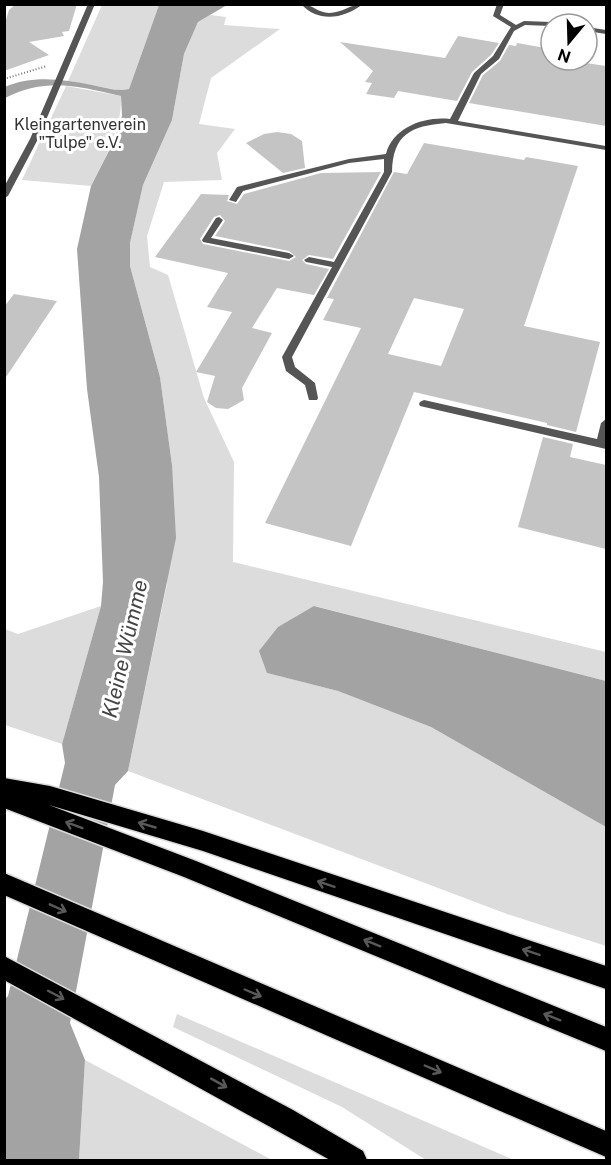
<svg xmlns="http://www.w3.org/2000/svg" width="611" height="1165" font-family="'Public Sans',sans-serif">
<rect width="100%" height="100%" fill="#fff"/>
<!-- green -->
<path fill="#dcdcdc" d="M102,5H159L129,89L124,91L68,81Z
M210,15L226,17L224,25L280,29L211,78L199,124L235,129L217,153L222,180L164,182L147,236L150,267L168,275L204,398L234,462L233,562L606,652V681L315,606L267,673L338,691L431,727L606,827V946L507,914L128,771L167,584L172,465L160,377L130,266V243L143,185L172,120L184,54L198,22Z
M66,86L121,96C122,130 106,156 91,186L22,180Z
M101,606L62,744L5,725V629L18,634Z
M177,1014L514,1160H426L342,1107L173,1027Z
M85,1060L272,1160H79Z"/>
<!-- water -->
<path fill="#a3a3a3" d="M159,5H227L198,22L184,54L172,120L143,185L130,243V266L160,377L172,465L176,538L128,771L115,785L70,1023L85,1060L79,1160H5L4,1000L8,996L65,763L62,744L101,606L103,582L99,477L87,389L77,249L91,186L113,143L122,116L121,96C77,86 47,77 5,98V87C31,75 63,79 92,85C103,87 118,92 129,89Z
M314,606L606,681V827L431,727L338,691L267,673L259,651L278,627Z"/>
<!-- building -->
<path fill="#c4c4c4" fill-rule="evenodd" d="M16,4H77L69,31L62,32L64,36L29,42L49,55L4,71V26L9,10Z
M458,36L499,43L491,55L472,72L457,101L398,91L394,98L366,94L372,83L365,82L373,71L340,42L445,58Z
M517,43L551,49V60H587L586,63L606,66V126L469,103L483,75L500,61L509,45L516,46Z
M277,132L291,134L302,141L305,168L283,173L246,143L264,134Z
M424,143L524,160L526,157L578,166L524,326L600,342L576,432L547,425V423L414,392L351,546L265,523L361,328L323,320L334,299L327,298L394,172L407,174ZM414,298L464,309L441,366L388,354Z
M381,172L333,259L309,255L302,260L306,264L329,269L314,295L277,288L252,328L272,333L242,388L244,400L228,409L216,408L207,402L215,376L196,372L232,312L207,307L228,273L155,257L201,194L229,195L227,201L237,204L244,194L321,173ZM220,215L225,221L215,236L289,251L296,257L289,261L203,244L200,239L214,217Z
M14,294L57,301L4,380V307Z
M543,437L573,444L570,457L606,465V549L518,527Z"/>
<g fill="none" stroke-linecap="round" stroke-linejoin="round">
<!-- highway casing -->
<g stroke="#dbdbdb" stroke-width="3">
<path id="highway" d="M4,778L50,786L203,831L606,966V989L203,851L49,805L196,861L606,1027V1051L184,877L4,808Z
M4,873L606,1131V1157L4,895Z
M4,956L293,1110L363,1151L367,1160H330L4,980Z"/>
</g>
<!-- path -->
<path stroke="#777" stroke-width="2" stroke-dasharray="1 2" stroke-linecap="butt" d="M4,79L47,66"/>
<!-- lane -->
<path fill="#555" fill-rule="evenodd" d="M301,4C312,4 318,13 329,13C342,13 351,4 363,4C344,19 318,23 301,4Z
M497,4H504L500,15L516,25L524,21L551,22L554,24H551V26L525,25L514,31L499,59L481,74L458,121L606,146V150L446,123C411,126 393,134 392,172L292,357L295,367L315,383L318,398L317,400H309L305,385L286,371L282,357L332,267L306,262L304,260L309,257L334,262L384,172V159L349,163L243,191L236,202L229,200L237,187L349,159L386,154C393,127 425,116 450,119L474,73L493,56L511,27L493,16Z
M587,27L606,30V34L587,31Z
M219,217L223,220L211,238L289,253L294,256L289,259L203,242L202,240L216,218Z
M424,400L597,439L601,423L606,419V449L420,406L419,404L420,402Z"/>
<!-- street -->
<path fill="#555" fill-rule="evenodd" d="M88,4H95L38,139L8,196L4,198V187L30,139Z"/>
<!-- highway -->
<use href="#highway" fill="#000" fill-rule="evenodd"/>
</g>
<!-- one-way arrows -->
<defs><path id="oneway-shaft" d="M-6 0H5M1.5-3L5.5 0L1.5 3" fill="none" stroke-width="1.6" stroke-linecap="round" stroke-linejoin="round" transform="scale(1.5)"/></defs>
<g stroke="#595959">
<use href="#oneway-shaft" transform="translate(74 825) rotate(-159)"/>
<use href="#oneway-shaft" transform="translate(147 825) rotate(-164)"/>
<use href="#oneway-shaft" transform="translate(326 884) rotate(-161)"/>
<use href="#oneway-shaft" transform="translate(58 908) rotate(24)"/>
<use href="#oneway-shaft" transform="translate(372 943) rotate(-158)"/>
<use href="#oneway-shaft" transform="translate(531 952) rotate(-162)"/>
<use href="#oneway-shaft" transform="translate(253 993) rotate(23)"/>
<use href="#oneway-shaft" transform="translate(56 995) rotate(28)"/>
<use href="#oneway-shaft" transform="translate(552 1017) rotate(-158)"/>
<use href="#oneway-shaft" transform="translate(433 1069) rotate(23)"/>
<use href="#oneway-shaft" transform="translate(219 1083) rotate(29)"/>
</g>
<g text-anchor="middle" stroke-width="6" stroke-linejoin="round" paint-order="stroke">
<!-- far-park labels -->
<g font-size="16" fill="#333" stroke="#fff">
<text x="80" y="130">Kleingartenverein<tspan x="80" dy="18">"Tulpe" e.V.</tspan></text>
</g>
<!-- water labels -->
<g font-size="21" font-style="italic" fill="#444" stroke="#fff">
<text transform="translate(125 649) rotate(-77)" y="7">Kleine Wümme</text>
</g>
</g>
<!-- border -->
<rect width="611" height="1165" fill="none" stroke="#000000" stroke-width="12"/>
<!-- north arrow -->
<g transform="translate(569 42) rotate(199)"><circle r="28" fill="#ffffff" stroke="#999999" stroke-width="1.5"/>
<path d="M0-4.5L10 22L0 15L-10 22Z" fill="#000000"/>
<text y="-9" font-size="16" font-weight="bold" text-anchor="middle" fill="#000000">N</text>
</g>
</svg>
